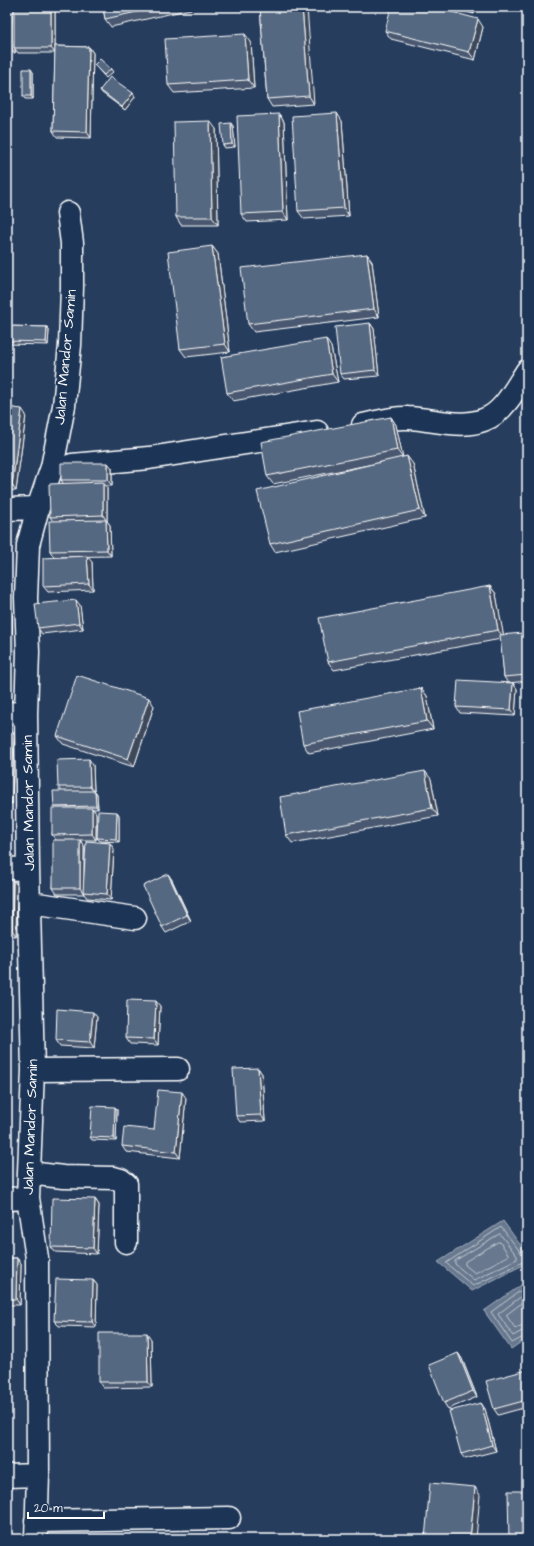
<svg xmlns="http://www.w3.org/2000/svg" width="534" height="1546" font-family="'Architects Daughter',sans-serif">
<rect width="100%" height="100%" fill="#263d5e"/>
<filter id="ink" filterUnits="userSpaceOnUse"><feTurbulence type="fractalNoise" baseFrequency=".025" numOctaves="2"/><feDisplacementMap in="SourceGraphic" scale="8" xChannelSelector="R" yChannelSelector="G"/><feConvolveMatrix kernelMatrix="1 2 1 2 8 2 1 2 1" color-interpolation-filters="sRGB"/></filter>
<g filter="url(#ink)">
<!-- water -->
<path fill="#67788e" stroke="#a4aebb" d="M503,1221L527,1254V1263L472,1291L438,1262Z
M527,1281V1338L511,1349L484,1311Z"/>
<g fill="none" stroke-linecap="round" stroke-linejoin="round">
<!-- shore -->
<path stroke="#c2c9d2" stroke-width="1" d="M500,1234L517,1256V1259L474,1280L455,1264V1261Z
M498,1242H500L508,1254V1256L475,1273L465,1265V1262Z
M527,1256L522,1254L501,1227L446,1263L473,1286L527,1260
M527,1286L491,1312L512,1343L527,1335
M527,1292L498,1314L513,1336L522,1331L527,1330
M527,1299L506,1315L515,1328L527,1324"/>
<!-- minor casing -->
<g stroke="#fff" stroke-width="25">
<path id="minor" d="M363,425C377,422 393,417 408,418C436,419 464,431 490,417C506,408 517,386 527,371
M72,465L149,458L317,432
M7,509L38,508
M7,713L26,714
M7,869L28,868
M30,903L135,918
M33,1070L178,1069
M29,1173L63,1177L114,1178L121,1180L126,1184V1242
M7,1199L28,1198
M7,1476L38,1475
M36,1521L229,1518
M36,1539L38,1475L37,1258L28,1198L33,1070L28,868L26,714L28,652L26,598L28,545L38,508L52,467L64,406L70,345L72,287V243L68,213"/>
</g>
<!-- minor -->
<use href="#minor" stroke="#1d3557" stroke-width="22"/>
</g>
<!-- wall -->
<path fill="#49596f" stroke="#fff" d="M7,7L55,9V46L89,47L93,53L91,138L57,137L53,131L55,53H18L15,49V53L7,52Z
M103,7H200L111,27L105,19Z
M260,7L314,104L272,107L267,99Z
M443,7H475L474,14Z
M483,27L475,60L391,39L385,31Z
M251,42L254,88L174,93L168,85Z
M94,65L111,69L113,72L106,78L97,68Z
M33,72V99H25L23,96Z
M100,90L133,93L135,97L125,110L102,93Z
M279,114L284,122L288,220L247,222L241,214Z
M342,121L349,216L304,219L298,211Z
M233,126L235,147L225,148L223,145Z
M216,129L218,225H181L176,217Z
M212,246L218,254L230,352L186,357L180,349Z
M367,254L372,262L379,317L254,332L248,324Z
M370,323L374,329L379,376L344,379L340,374Z
M7,326L47,327L49,330L48,345L7,344Z
M331,347L338,382L233,401L227,393Z
M7,407L26,415L16,491L7,489Z
M391,417L396,425L403,458L413,464L425,518L275,552L270,544L383,462L273,484L267,476Z
M112,468V486H105L107,488V521L110,525L111,556L54,557L50,551L53,521L50,517L63,483L61,480Z
M92,562L93,590L48,592L43,586Z
M490,586L496,594L503,635L527,639V681L509,683H513L517,689L515,716L460,713L456,707L508,683L504,677L501,639L334,670L328,662Z
M80,605L83,629L42,634L38,628Z
M7,609H8L12,615V654H7Z
M421,688L427,696L433,729L309,753L303,744Z
M154,706L134,767L63,744L57,736Z
M7,726H8L14,734L12,804H7Z
M93,765L94,791H95L97,794L98,809H93L96,813V840H80L84,846V876L110,843L114,849L111,900L87,898L84,894H57L53,888L56,840L52,835L55,808L54,807L61,791L58,787Z
M431,779L438,816L292,843L286,835Z
M117,812L119,815V842L100,841L97,838Z
M168,874L172,880L191,921L166,933L162,927Z
M7,879L13,880L17,885L16,936H7Z
M160,1006L158,1045L130,1044L126,1038Z
M97,1017L94,1048L60,1046L56,1040Z
M258,1068L262,1074L265,1121L240,1122L236,1116Z
M186,1098L180,1158L126,1152L122,1146L154,1130Z
M115,1107L117,1110L116,1141L92,1140L90,1137Z
M95,1199L99,1205L97,1254L55,1252L51,1247Z
M7,1258H17L21,1264L20,1305H7Z
M93,1280L97,1285L96,1327L59,1326L54,1321Z
M151,1339L152,1387L103,1388L99,1382Z
M458,1353L462,1359L477,1397L448,1409L444,1403Z
M527,1370V1407L498,1415L494,1409Z
M481,1403L485,1409L496,1451L465,1459L461,1454Z"/>
<!-- shaded-wall -->
<path fill="#3c485a" stroke="#fff" d="M12,7H16L14,48L15,49V53L11,47Z
M51,7H54L55,9V53L51,48Z
M302,7H307L314,104L309,96Z
M468,7H475L474,14Z
M478,19L483,27L475,60L469,52Z
M245,34L251,42L254,88L248,80Z
M89,47L93,53L91,138L87,132Z
M31,69L33,72V99L31,96Z
M133,93L135,97L125,110L122,107Z
M337,113L342,121L349,216L344,208Z
M279,114L284,122L288,220L283,212Z
M210,121L216,129L218,225L212,217Z
M231,123L233,126L235,147L232,144Z
M8,135L10,138L9,149L7,146Z
M212,246L218,254L230,352L225,344Z
M367,254L372,262L379,317L374,309Z
M370,323L374,329L379,376L375,370Z
M47,327L49,330L48,345L46,342Z
M326,339L331,347L338,382L332,374Z
M22,409L26,415L16,491L12,485Z
M391,417L396,425L403,458L397,450Z
M407,456L413,464L425,518L420,510Z
M108,463L112,468V486L108,480Z
M103,482L107,488V521L110,525L111,556L107,550L106,520L103,515Z
M87,556L92,562L93,590L89,584Z
M490,586L496,594L504,638L498,630Z
M76,600L80,605L83,629L79,623Z
M8,609L12,615V654L8,648Z
M523,633L527,639V676V675Z
M513,683L517,689L515,716L511,710Z
M421,688L427,696L433,729L427,721Z
M149,698L154,706L134,767L128,759Z
M8,726L14,734L12,804L7,796Z
M89,759L93,765L94,792L90,787Z
M425,771L431,779L438,816L432,808Z
M95,791L97,794L98,809L96,806Z
M92,808L96,813V840L92,834Z
M117,812L119,815V842L116,839Z
M80,840L84,846V892H83L84,894L80,888Z
M110,843L114,849L111,900L107,894Z
M168,874L172,880L191,921L187,915Z
M13,880L17,885L16,936L12,930Z
M156,1001L160,1006L158,1045L154,1039Z
M93,1012L97,1017L94,1048L90,1042Z
M258,1068L262,1074L265,1121L261,1115Z
M182,1092L186,1098L180,1158L176,1152Z
M115,1107L117,1110L116,1141L114,1138Z
M95,1199L99,1205L97,1254L93,1248Z
M17,1258L21,1264L20,1305L16,1299Z
M93,1280L97,1285L96,1327L92,1322Z
M147,1333L151,1339L152,1387L148,1382Z
M458,1353L462,1359L477,1397L473,1391Z
M481,1403L485,1409L496,1451L492,1445Z
M475,1487L480,1495L476,1539H470Z"/>
<!-- building -->
<path fill="#556781" stroke="#fff" d="M7,7H12L11,47H7Z
M14,7H51V48H14Z
M103,7H159L105,19Z
M260,7H302L309,96L267,99Z
M391,7H433L478,19L469,52L385,31Z
M245,34L248,80L168,85L165,39Z
M55,46L89,47L87,132L53,131Z
M100,59L111,69L104,75L94,65Z
M23,69H31V96H23Z
M110,77L133,93L122,107L100,90Z
M337,113L344,208L298,211L292,116Z
M279,114L283,212L241,214L237,116Z
M210,121L212,217H176L174,122Z
M231,123L232,144L223,145L221,124Z
M7,135H8L7,146Z
M212,246L225,344L180,349L168,252Z
M367,254L374,309L248,324L241,268Z
M370,323L375,370L340,374L335,327Z
M7,326L47,327L46,342L7,341Z
M326,339L332,374L227,393L221,357Z
M7,407L22,409L12,485L7,484Z
M391,417L397,450L267,476L261,442Z
M407,456L420,510L270,544L257,491Z
M61,463H108V480H61Z
M103,482V515L50,517L49,484Z
M527,508V522L522,511Z
M106,520L107,550L50,551L49,521Z
M87,556L89,584L43,586V558Z
M490,586L498,630L328,662L319,618Z
M76,600L79,623L38,628L35,604Z
M7,609H8V648H7Z
M523,633L527,675L504,677L500,635Z
M77,675L149,698L128,759L57,736Z
M458,680L513,683L511,710L456,707Z
M421,688L427,721L303,744L297,711Z
M7,726H8L7,784Z
M89,759L90,787H58L57,760Z
M425,771L432,808L286,835L280,797Z
M53,791H95L96,806L54,807Z
M52,808H92V834L52,835Z
M98,811L117,812L116,839L97,838Z
M53,840H80V888H53Z
M86,841L110,843L107,894L83,892Z
M168,874L187,915L162,927L143,886Z
M7,879L13,880L12,930H7Z
M127,1000L156,1001L154,1039L126,1038Z
M57,1009L93,1012L90,1042L56,1040Z
M258,1068L261,1115L236,1116L233,1069Z
M158,1090L182,1092L176,1152L122,1146L124,1127L154,1130Z
M92,1106L115,1107L114,1138L90,1137Z
M52,1198L95,1199L93,1248L51,1247Z
M7,1258H17L16,1299H7Z
M56,1279L93,1280L92,1322L54,1321Z
M99,1333H147L148,1382H99Z
M458,1353L473,1391L444,1403L429,1365Z
M527,1370V1400L494,1409L486,1381Z
M481,1403L492,1445L461,1454L449,1411Z
M430,1483L475,1487L470,1539H425Z
M508,1491H527V1539H509Z"/>
</g>
<g text-anchor="middle" stroke-width="4" stroke-linejoin="round" paint-order="stroke">
<!-- street labels -->
<g font-size="15" fill="#fff" stroke="#1d3557">
<text transform="translate(65 357) rotate(-85)" y="5">Jalan Mandor Samin</text>
<text transform="translate(28 803) rotate(-91)" y="5">Jalan Mandor Samin</text>
<text transform="translate(30 1127) rotate(-88)" y="5">Jalan Mandor Samin</text>
</g>
</g>
<!-- margin -->
<rect width="534" height="1546" fill="none" stroke="#1d3557" stroke-width="24"/>
<rect x="12" y="12" width="510" height="1522" fill="none" stroke="#fff" stroke-width="1.5" filter="url(#ink)"/>
<!-- scale -->
<path d="M28 1512v6h76v-6" fill="none" stroke="#ffffff" stroke-width="2"/>
<text x="34" y="1512" font-size="12" fill="#ffffff" stroke="#1d3557" stroke-width="3" paint-order="stroke">20 m</text>
</svg>
